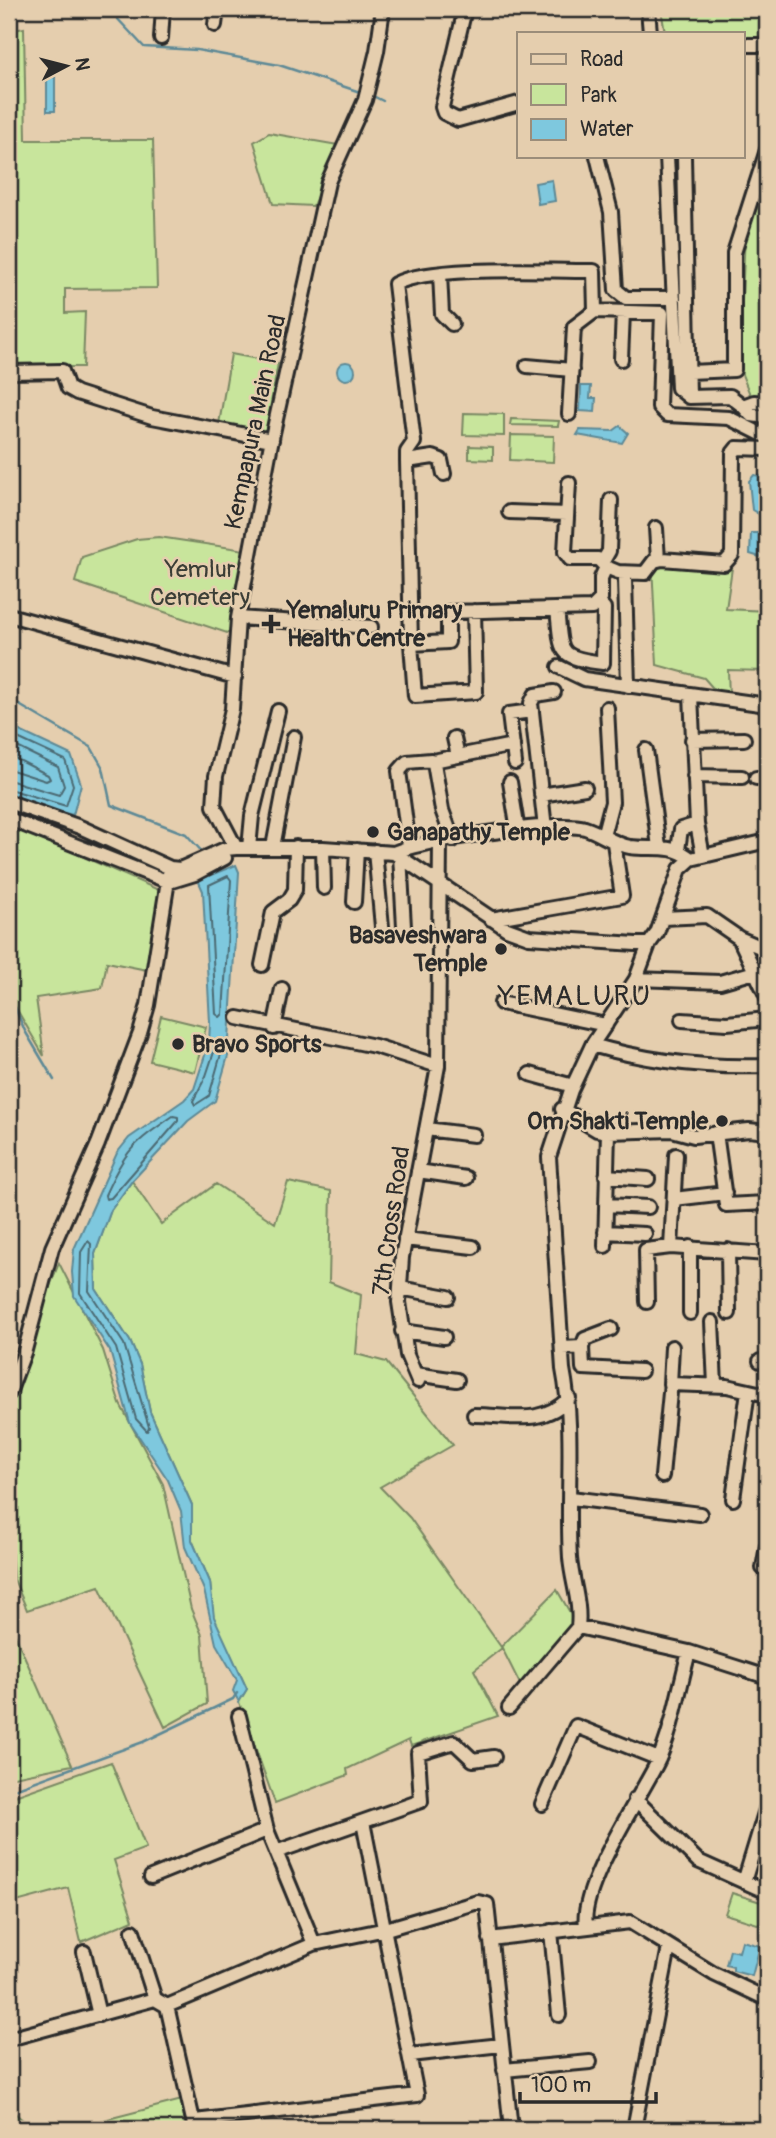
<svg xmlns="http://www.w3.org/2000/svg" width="776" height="2138" font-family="Pangolin,sans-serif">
<rect width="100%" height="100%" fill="#e5ceae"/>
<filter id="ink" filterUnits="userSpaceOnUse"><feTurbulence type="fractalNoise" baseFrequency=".0143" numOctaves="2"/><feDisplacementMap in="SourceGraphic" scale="14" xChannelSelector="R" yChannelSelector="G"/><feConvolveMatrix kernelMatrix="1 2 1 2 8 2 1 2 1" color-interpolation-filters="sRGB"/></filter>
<g filter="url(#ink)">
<!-- green -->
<path fill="#c8e59c" stroke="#7a8864" stroke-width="2" d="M661,9H767V42L743,40V33H665Z
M24,28L26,140H153L157,288L65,289V313L85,312L83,367H9V31Z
M269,133L338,145L313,206L273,204L254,142Z
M767,186V399L751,397L739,367L745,234Z
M231,354L278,363L266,432L219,424Z
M464,413L504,414V436L463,435Z
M511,419L559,421L558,426L510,425Z
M511,435L554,436L553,462L510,460Z
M469,446L493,447V460L469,459Z
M159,537L245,550L230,634L75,582L82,557L137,539Z
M652,564L732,568L726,609L767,611V671L728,670L729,697L719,695L704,678L657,665Z
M9,824L161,891L147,970L107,962L102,988L36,998L44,1056L9,996Z
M161,1016L206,1027L195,1072L150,1061Z
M132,1181L161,1224L216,1184L275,1223L288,1182L331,1191L329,1282L361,1295L356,1354L386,1362L453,1445L380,1487L410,1518L501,1647L557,1590L576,1623L522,1688L502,1648L474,1670L498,1716L411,1746L409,1740L347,1769L348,1775L275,1803L239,1702L247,1689L213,1617L210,1582L192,1540V1505L150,1412L140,1364L130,1341L96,1289L95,1254L111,1210Z
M59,1263L103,1350L120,1404L163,1484L191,1609L202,1635L207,1704L165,1727L99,1586L27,1610L13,1577L9,1508L18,1502L15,1494L9,1497V1390Z
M9,1621L72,1765L9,1778Z
M111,1762L146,1848L114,1860L133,1920L81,1942L68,1888L9,1904V1798Z
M732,1893L767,1904L764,1926L725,1914Z
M182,2100L185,2129H69Z
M9,2108L33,2129H9Z"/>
<!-- water -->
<path fill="#7ec8de" stroke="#5d8996" stroke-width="2" d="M47,77H55V111H47Z
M552,180L555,201L538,204L535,183Z
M337 371a9 9 0 1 1 18 0a9 9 0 1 1-18 0Z
M581,386H591L590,398H596L595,412L580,411Z
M620,426L628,433L622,443L577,435L580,430L613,431Z
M754,475L767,477V512L762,516L752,510L749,481Z
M751,533H763L766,536V548L760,557L750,554Z
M9,726L71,755L81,784L73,815L20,802L9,794Z
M236,865L239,872L228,1056L215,1101L188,1121L132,1181L111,1210L95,1254L96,1289L130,1341L140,1364L150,1412L192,1505V1540L210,1582L214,1617L247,1689L239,1702L233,1691L237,1680L216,1644L204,1590L185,1547L181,1511L168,1480L130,1423L110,1351L74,1296L72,1272L74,1249L117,1153L129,1138L184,1100L194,1089L209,1043L210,1023L203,891L198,880Z
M742,1941L760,1946L752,1976L733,1971V1967L726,1965L730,1950L739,1952Z"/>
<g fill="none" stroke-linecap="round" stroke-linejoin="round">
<!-- shore -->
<path stroke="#4c6a73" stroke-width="2" d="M9,734L65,760L73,785L66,806L9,789
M9,743L58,767L64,786L59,795L9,780
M9,755L48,775L50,779L46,781L9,769
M228,876L231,880L223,1014L220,1017L216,1014L209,885Z
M219,1047L221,1054L209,1096L195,1105L193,1101L206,1076L215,1049Z
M173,1116L178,1117V1121L111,1198L106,1199L105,1195C125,1150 133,1144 173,1116Z
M88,1241L91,1244L89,1291L124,1344L149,1427L147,1431L136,1419L116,1348L80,1293L81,1252Z"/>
<!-- stream -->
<path stroke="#5d8996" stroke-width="2.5" d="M103,9L115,16L144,47L197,50L279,65L360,92
M375,97L383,101
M9,699L91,747L103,768L111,805L186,834L205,855
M9,994L25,1031L54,1080
M9,1791L143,1742L233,1699L237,1693"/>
<!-- minor casing -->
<g stroke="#2b2b2b" stroke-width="18">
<path id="minor" d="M465,9L442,107L444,113L458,120L519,103
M648,9L650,33
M215,25L217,9
M161,38L163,9
M743,45H767
M597,156L611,212L616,290L626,298H674
M667,156L678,388L689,397L730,396L743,406
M684,156L689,397
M440,274L442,314L452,324
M621,359L623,312
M527,366L572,370
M9,372L62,371L68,388L77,393L152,417L272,440
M689,372L734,370V253L767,150
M767,403L754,402L743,406L751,415L767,417
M569,414L574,327L595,311
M407,461L433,457L441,460L444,474
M569,483L565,552L570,559H598L606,567
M509,512L567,514
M656,528L658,560
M602,563L609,551L611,500
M625,579L628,686
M557,609C562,653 556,657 603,663L604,608L599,603
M474,611L476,692L415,696L411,644L407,461V452L414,442L395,284C430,265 549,271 594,271L595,311L662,313L659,407L667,415L729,418L767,437
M9,615L235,677
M238,618L371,627
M411,644L448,642V612L592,608L601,599V578L606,567L618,572L645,573L654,561L662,559L724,564L732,555L733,453L737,448L767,449
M559,667L584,679L767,705
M691,695L697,824L703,856
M454,738L458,756
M692,740L744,739
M646,750L659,847
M433,761L513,745
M515,763L509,714L532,711
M694,776L742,777
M756,778H767
M510,782L518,831
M541,795L585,788
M9,802L80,827L170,868L180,869L225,849L236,848H323L394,853L507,929L529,937L636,944H649L657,933L680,869L691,859L767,841
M9,819L169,882L195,874L225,858
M545,828L531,703L535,695L554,692
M603,836L612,802L607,708
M409,846L399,771L407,762L431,760L434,763L442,810L453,840
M273,847L294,737
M236,848L214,806L216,776L232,709L238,618L273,433L328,182L365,100L377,51L383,9
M249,848L252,816L278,711
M323,848L324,888
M678,850L681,829L697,824
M375,851L382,927
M394,853C421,840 557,820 585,828C601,833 613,844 630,847C653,850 672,843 691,859
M400,855L404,927
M354,902L357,850
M663,918L707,916L739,938L767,950
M491,919L622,896L614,843
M739,938L767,997
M262,965L273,912L289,900L295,890L296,847
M636,979L720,982L755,972
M501,1003L606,1025
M238,1018L375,1046L438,1066
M682,1020L727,1023L767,1019
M274,1028L282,989
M592,1045C650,1062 707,1068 767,1066
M530,1074L573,1086
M562,1109L597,1130L608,1132L672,1130L694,1136L749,1130L767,1132
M426,1129L474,1135
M716,1133L726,1205L766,1203L767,1136
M418,1171L466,1178
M606,1176L648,1179
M674,1199L725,1193
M606,1205L648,1207
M605,1232L645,1234
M405,1239L473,1247
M605,1246L608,1132
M671,1247L767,1254
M690,1247V1313
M728,1250L729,1313
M400,1288L448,1297
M647,1302L646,1250L671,1247L676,1155
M712,1322L715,1385
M402,1331L444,1337
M582,1347L583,1368L641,1371
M672,1347L670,1384L727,1386L767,1395
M563,1348L582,1347L585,1339L611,1329
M760,1361H767
M415,1374L457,1380
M418,1381L407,1355L399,1302L402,1257L438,1066L440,841
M9,1393L25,1350L52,1248L98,1144L140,1033L148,1005L170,868
M474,1415C510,1415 541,1427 569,1398
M662,1476L671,1382
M571,1498L700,1514
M733,1499L748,1391
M763,1568L767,1546
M578,1627L689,1652
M509,1708L578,1627C581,1603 572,1582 570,1558C566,1494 575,1431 563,1369L549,1157L571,1090L592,1045L636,979L649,944
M239,1716L267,1830
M635,1799L698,1861L767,1892
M542,1804L576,1726L659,1759
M276,1852L421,1801L418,1753L454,1742L473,1760L494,1757
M151,1877L267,1830L314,1944
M744,1882L767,1806
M586,1926C579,1887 640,1798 658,1761C672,1732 680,1684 689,1652L767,1677
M133,1931L155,1999
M551,1931L559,2015
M490,1939L630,1922L714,1974L767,1999
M84,1952L99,2015
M9,2039L155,1999L167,2006
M410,2055L501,2045
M504,2070L590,2062
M195,2121L417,2095L363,1822
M195,2129L167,2006L314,1944L386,1929L478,1902L487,1904L511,2129
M634,2129L669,1947"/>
</g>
<!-- minor -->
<use href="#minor" stroke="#e5ceae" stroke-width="12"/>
</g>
</g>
<!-- markers -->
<g fill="#2b2b2b" stroke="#e5ceae" stroke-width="2.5">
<path d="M267.5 613.5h7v7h7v7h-7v7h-7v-7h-7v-7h7z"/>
<circle cx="373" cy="832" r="7"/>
<circle cx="501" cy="949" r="7"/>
<circle cx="178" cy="1044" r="7"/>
<circle cx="722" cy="1121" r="7"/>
</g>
<g text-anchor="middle" stroke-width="5" stroke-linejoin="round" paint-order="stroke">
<!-- street labels -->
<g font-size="24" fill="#2b2b2b" stroke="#e5ceae">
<text transform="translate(255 422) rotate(-78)" y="8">Kempapura Main Road</text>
<text transform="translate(391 1221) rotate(-82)" y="8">7th Cross Road</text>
</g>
<!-- park labels -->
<g font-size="24" fill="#3b3e36" stroke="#e5ceae">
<text x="200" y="577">Yemlur<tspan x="200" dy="28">Cemetery</tspan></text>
</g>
<!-- poi labels -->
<g font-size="24" font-weight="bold" fill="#2b2b2b" stroke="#e5ceae" text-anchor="start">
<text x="287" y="618">Yemaluru Primary<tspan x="287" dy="28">Health Centre</tspan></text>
<text x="387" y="840">Ganapathy Temple</text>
<text x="487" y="943" text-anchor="end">Basaveshwara<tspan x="487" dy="28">Temple</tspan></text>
<text x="192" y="1052">Bravo Sports</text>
<text x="708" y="1129" text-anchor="end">Om Shakti Temple</text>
</g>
<!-- quarter labels -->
<g font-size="28" letter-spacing="2" fill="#2b2b2b" stroke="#e5ceae">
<text x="575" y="1005">YEMALURU</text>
</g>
</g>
<!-- margin -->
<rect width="776" height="2138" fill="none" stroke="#e5ceae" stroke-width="35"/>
<rect x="18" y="18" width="741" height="2103" fill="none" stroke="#2b2b2b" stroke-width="2.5" filter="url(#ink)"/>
<!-- legend -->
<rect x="517" y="32" width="228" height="126" fill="#e5ceae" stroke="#9b8d7a" stroke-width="2"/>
<rect x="531" y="54" width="35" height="10" fill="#e5ceae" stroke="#9b8d7a" stroke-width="2"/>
<text x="580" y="66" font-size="21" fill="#2b2b2b">Road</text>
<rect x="531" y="84" width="35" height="21" fill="#c8e59c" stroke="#9b8d7a" stroke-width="2"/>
<text x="580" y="102" font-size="21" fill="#2b2b2b">Park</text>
<rect x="531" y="119" width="35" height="21" fill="#7ec8de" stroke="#9b8d7a" stroke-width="2"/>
<text x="580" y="136" font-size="21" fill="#2b2b2b">Water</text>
<!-- north arrow -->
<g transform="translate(66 66) rotate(83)" stroke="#e5ceae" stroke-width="5" paint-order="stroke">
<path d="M0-5L12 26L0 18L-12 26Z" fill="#2b2b2b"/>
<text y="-10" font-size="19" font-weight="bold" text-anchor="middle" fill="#2b2b2b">N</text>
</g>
<!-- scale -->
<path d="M520 2092v10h136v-10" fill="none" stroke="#2b2b2b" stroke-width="3.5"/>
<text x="531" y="2092" font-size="21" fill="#2b2b2b" stroke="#e5ceae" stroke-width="5" paint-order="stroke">100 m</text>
</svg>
